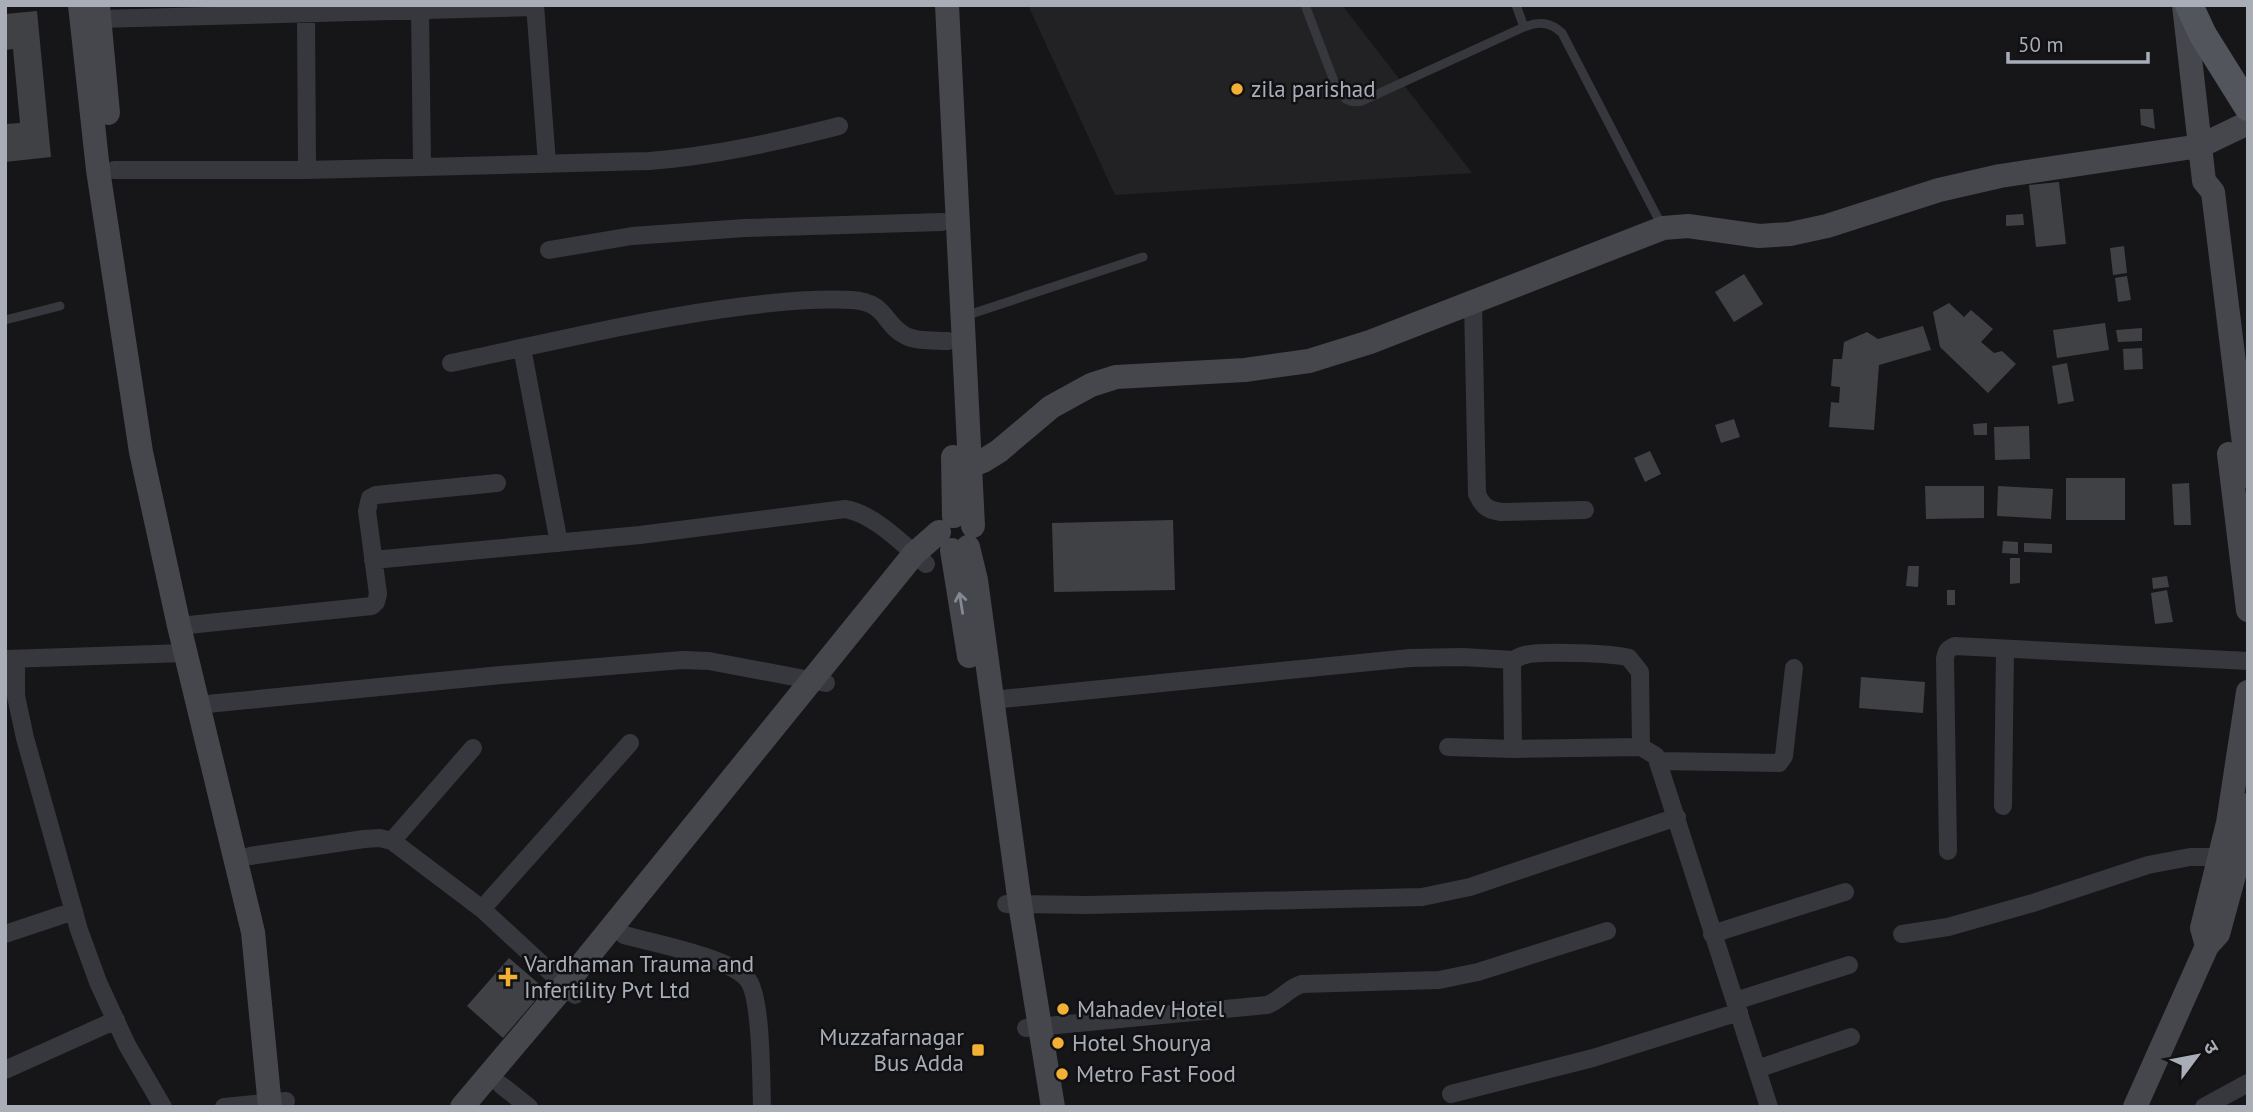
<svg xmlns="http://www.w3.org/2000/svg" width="2253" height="1112" font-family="'PT Sans','Noto Sans Devanagari',sans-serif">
<rect width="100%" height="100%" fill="#161618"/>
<!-- built -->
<path fill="#222225" d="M1028,5H1342L1472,173L1115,195Z"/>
<!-- building -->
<path fill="#404145" d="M37,11L51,157L5,162V124L20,123L13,49L5,50V14Z
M2140,109H2153L2155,129L2141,125Z
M2059,182L2066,244L2036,247L2029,185Z
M2023,214L2024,225L2006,226V215Z
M2124,246L2127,273L2113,275L2110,248Z
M1744,274L1763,304L1734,322L1715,292Z
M2127,276L2131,300L2118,302L2115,278Z
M1949,303L1964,317L1971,310L1993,329L1981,342L1994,353L2002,351L2016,364L1988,393L1940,347L1933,312Z
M2105,323L2109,350L2057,358L2053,330Z
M1923,326L1931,350L1879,365L1874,430L1829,427L1831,402L1839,403L1840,387L1831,386L1833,359H1842L1844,342L1867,332L1878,339Z
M2142,328V341L2118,342L2116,330Z
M2142,348L2143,369L2124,370L2123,349Z
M2067,363L2074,401L2058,404L2052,366Z
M1734,419L1740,437L1721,443L1715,425Z
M1987,423V435H1974L1973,424Z
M2029,426L2030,459L1995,460L1994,427Z
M1650,451L1661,474L1645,482L1634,458Z
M2066,478H2125V520H2066Z
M2189,483L2191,525H2174L2172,484Z
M1925,486H1984V518L1926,519Z
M1998,486L2053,489L2051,519L1997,516Z
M1173,520L1175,590L1054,592L1052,523Z
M2003,541L2018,542V554L2002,553Z
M2024,543L2052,544V553L2024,552Z
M2010,558H2020V583L2010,584Z
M1908,566H1919L1918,587L1906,586Z
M2167,576L2169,587L2153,589L2152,578Z
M1947,590H1955V605H1947Z
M2167,590L2173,622L2155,624L2151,593Z
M1861,677L1925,682L1923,713L1859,708Z
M509,958L545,989L503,1038L467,1006Z"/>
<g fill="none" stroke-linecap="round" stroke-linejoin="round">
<!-- lane -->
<path stroke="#37383d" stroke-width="9" d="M1305,5L1337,89C1344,99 1349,104 1362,101L1524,27C1540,21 1550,22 1562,33L1662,226
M1516,5L1524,27
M965,316L1143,257
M5,320L60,306"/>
<!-- street -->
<path stroke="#37383d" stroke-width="18" d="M535,5L547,163
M420,11L422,166
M306,14L307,170
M99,19L535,7
M114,170H307L649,161C714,156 776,142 839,126
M549,250L632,236L745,228L942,222
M1473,302L1477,494C1483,507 1488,510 1501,512L1585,510
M522,348L559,543
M451,363C542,344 632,322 723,309C765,303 808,298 851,300C888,302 882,324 906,336C918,342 935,340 948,341
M373,560L640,535L845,509C873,513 904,545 926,564
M179,626L372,606L376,602L378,594L367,511L370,498L376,495L497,483
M7,659L185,653
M16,659V696L25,738L79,930L98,982L127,1045L163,1107
M992,700L1410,658L1462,657L1514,660
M197,705L501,675L682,660L709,661L826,683
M1448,747L1513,749L1641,747L1656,756L1769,1107
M1513,749L1512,663C1516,658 1519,656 1525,655C1539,651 1616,653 1629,658L1640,672L1641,747
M1658,761L1779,763L1784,756L1794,668
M2003,806L2005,649
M392,841L473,748
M1948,851L1945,659C1946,652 1947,649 1955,646L2248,661
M250,856L364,839L380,838L392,841L482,909L575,995
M1006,904L1088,905L1422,897L1470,887L1677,817
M482,909L630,743
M5,934L74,911
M1712,934L1845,892
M1902,934L1948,927L2033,903L2148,865L2190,857H2228
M624,935C653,943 732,958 748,980C762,998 761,1081 762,1107
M1735,1001L1849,965
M1026,1028L1267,1005C1281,1000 1288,988 1302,984L1439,980L1478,972L1607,931
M1757,1069L1851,1037
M5,1070L116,1020
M501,1085L529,1107
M1451,1094L1593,1058L1739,1012
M224,1107L286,1101
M2204,1107L2248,1083"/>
<!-- secondary -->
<path stroke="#45474d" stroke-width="24" d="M80,5L98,170L141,452L179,626L253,932L270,1107
M98,5L108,113
M947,5L973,526
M2184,5L2204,181L2213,192L2248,476
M2229,454L2248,610
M953,457L954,516
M954,473L983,461L999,451L1051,407L1091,385L1116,377L1245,370L1309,361L1370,342L1663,228L1688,226L1759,236L1790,234L1827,226L1939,190L2000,176L2200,146L2248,123
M968,547L976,580L1020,904L1053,1107
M952,550L969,656
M2207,946L2202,928L2228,823L2248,692
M462,1107L565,985L914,554L939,532
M2135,1107L2207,946L2218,934L2239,857L2248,805"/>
<!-- primary -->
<path stroke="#53555c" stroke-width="28" d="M2189,5L2203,35L2248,107"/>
</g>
<!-- one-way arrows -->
<defs><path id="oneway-shaft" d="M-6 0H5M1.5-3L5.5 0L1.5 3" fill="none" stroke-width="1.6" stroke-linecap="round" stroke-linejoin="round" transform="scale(1.75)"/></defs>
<use stroke="#858993" href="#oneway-shaft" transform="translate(961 603) rotate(-99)"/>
<!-- markers -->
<g fill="#f2b134" stroke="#111113" stroke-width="2.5">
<circle cx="1237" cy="89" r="7"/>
<path d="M504.5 966.5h7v7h7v7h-7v7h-7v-7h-7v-7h7z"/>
<circle cx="1063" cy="1009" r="7"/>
<circle cx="1058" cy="1043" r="7"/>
<rect x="971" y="1043" width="14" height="14" rx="3.5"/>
<circle cx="1062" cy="1074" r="7"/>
</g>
<g text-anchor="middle" stroke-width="5" stroke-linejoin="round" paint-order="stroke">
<!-- poi labels -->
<g font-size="23" fill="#a8adb8" stroke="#111113" text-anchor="start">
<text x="1251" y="97">zila parishad</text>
<text x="524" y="972">Vardhaman Trauma and<tspan x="524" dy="26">Infertility Pvt Ltd</tspan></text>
<text x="1077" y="1017">Mahadev Hotel</text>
<text x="964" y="1045" text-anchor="end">Muzzafarnagar<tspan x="964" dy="26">Bus Adda</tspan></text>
<text x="1072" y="1051">Hotel Shourya</text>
<text x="1076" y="1082">Metro Fast Food</text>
</g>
</g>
<!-- border -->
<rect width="2253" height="1112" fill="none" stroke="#a8adb8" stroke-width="14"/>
<!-- north arrow -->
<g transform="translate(2197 1056) rotate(58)" stroke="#111113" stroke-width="5" paint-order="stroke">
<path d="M0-5L12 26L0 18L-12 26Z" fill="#a8adb8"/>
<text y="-10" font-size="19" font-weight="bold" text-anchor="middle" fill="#a8adb8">उ</text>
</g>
<!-- scale -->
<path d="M2008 52v10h140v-10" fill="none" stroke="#a8adb8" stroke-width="3.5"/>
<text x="2018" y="52" font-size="21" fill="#a8adb8" stroke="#111113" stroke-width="5" paint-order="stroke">50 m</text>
</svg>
